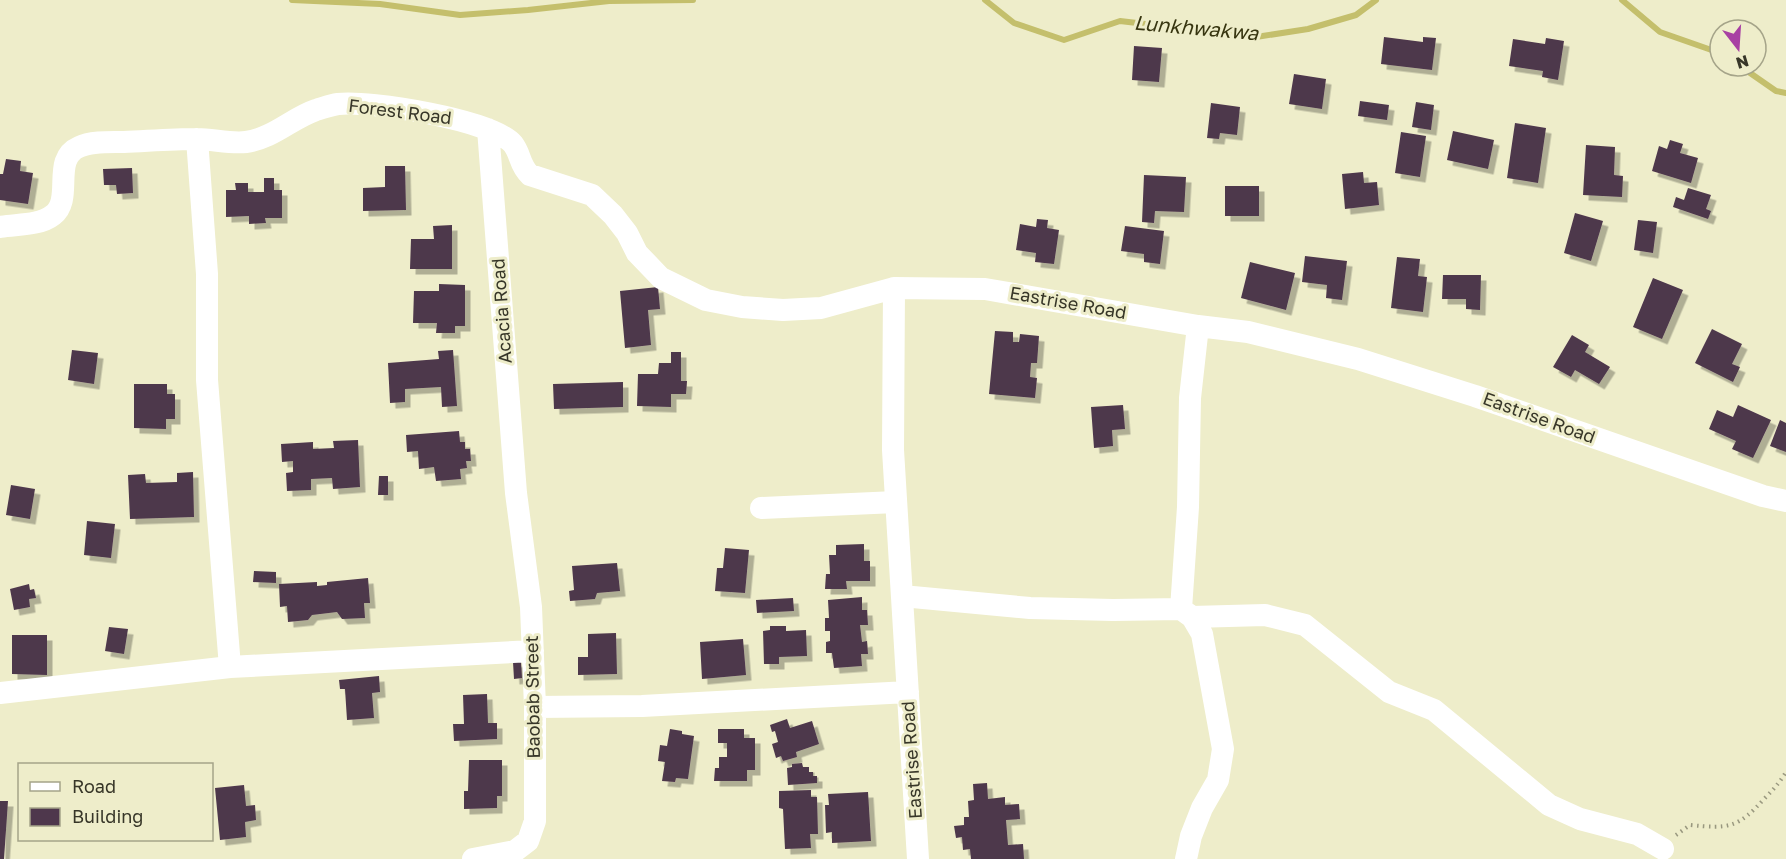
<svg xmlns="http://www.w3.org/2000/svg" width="1786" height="859" font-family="'Golos Text',sans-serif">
<defs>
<filter id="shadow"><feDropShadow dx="5.5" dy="5.5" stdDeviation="0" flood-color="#0004"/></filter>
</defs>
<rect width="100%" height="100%" fill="#eeedca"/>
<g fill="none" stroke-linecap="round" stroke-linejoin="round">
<!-- stream -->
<path stroke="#c4bf6c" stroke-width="6" d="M292,0L380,4L460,15L528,10L609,1L693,0
M985,0L1014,23L1064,40L1120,21L1256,37L1308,29L1356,15L1376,0
M1622,0L1660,32L1720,53
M1740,66L1776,91L1786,93"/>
</g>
<!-- building -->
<path fill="#4e374c" filter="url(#shadow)" d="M1384,37L1423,42V37L1436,38L1432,70L1381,64Z
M1546,38L1564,41L1558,80L1542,77L1543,71L1509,66L1513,39L1545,44Z
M1134,46L1162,48L1159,82L1132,80Z
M1294,74L1326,79L1322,109L1289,104Z
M1360,101L1389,105L1387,120L1358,116Z
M1416,102L1434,105L1431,130L1412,127Z
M1211,103L1240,107L1237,135L1220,133L1219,139L1207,138Z
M1515,123L1546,128L1538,183L1507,178Z
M1453,131L1494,140L1488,169L1447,160Z
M1401,132L1426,136L1420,177L1395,173Z
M1670,140L1683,144L1680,153L1698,158L1691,183L1652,171L1659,146L1667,149Z
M1586,145L1615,147L1614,175L1623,176L1622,197L1583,195Z
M6,159L21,161L20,171L33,173L28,204L0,200V174H3Z
M385,166H405L406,210L363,211V188L385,187Z
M132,168L133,193L117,194L116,185H104L103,169Z
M1363,172L1364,183L1377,182L1379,205L1345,209L1342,174Z
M1144,175L1186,177L1184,212L1155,211L1154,223L1142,222Z
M264,178H274V190H282V218H265L266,223L249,224V216L226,217V190H236L235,183H248V192H264Z
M1225,186H1259V216H1225Z
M1688,188L1711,195L1706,209L1711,211L1708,219L1673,207L1676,197L1684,200Z
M1575,213L1603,221L1591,261L1564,253Z
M1037,219L1048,220L1047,228L1059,230L1054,264L1035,262L1036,253L1016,250L1020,224L1036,227Z
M1638,220L1657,222L1653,253L1634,250Z
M452,225V269H410L411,239H434L433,226Z
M1125,226L1164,231L1160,264L1144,262V254L1121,251Z
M1305,256L1347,261L1342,300L1326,298L1327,285L1302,282Z
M1397,257L1420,259L1418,276L1427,277L1423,312L1391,308Z
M1250,262L1295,273L1286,310L1241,298Z
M1443,275H1481L1480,310L1466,309V299H1442Z
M1653,278L1683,290L1662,339L1633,327Z
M439,284L465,285V326H455V333H436L437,323H413L414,291H439Z
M658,287L660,309L648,310L651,345L625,348L620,291Z
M1712,329L1742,344L1732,364L1740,367L1733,382L1695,363Z
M995,331L1013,332V342H1019L1020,334L1039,336L1037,363H1031L1030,377L1037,378L1035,398L989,394Z
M1572,335L1589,345L1585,352L1610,367L1599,384L1575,370L1571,377L1553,367Z
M72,350L98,353L94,384L68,380Z
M453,350L457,406L442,407L441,387L405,389V402L390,403L388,363L439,359L438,351Z
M671,352H681V381H687L686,394H671V407L637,406L638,374H658L659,363H671Z
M623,382V407L554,409L553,384Z
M134,384H167V394H175V419H166V429L134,428Z
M1123,405L1125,429L1112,430L1113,446L1094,448L1091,407Z
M1738,405L1771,420L1753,458L1732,449L1736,441L1709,429L1717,410L1733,417Z
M1780,420L1786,423V452L1770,446Z
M459,431L460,442H465V449H470L471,461H466L467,468L460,469L461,479L436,481L434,467L419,469L418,451L407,452L406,435Z
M358,440L360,487L333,489L332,478L311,479V490L287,491L286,473L293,472V461L282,462L281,444L313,442V449L334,448L333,441Z
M193,472L194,517L130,519L128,475L145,474L146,483L177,482V473Z
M379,476H388V495H378Z
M11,485L35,489L30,519L6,515Z
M87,521L115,524L111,558L84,555Z
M864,544V561H870V581H846L847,589H825L826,574H830L829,555H836V545Z
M725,548L749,550L745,593L715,591L717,568H723Z
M617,563L620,591L597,593L595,599L570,601L569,591L574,590L572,566Z
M254,571L276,572V583L253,582Z
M368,578L370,603H364L365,618L342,619L337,612L312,615L308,620L288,622L287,606L280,607L279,584L317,582V586L327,585V582Z
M29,584L30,590L34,589L36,598L29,599L30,607L14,610L10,589Z
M862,597V610H867L868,625H860L862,642L867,641L868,654H861L862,666L834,668L832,653H826V642L830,641V631H825V618H829L828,600Z
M793,598L794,611L757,613L756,600Z
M770,626H786V631L806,630L807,656L779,657V664H764L763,631L770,630Z
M109,627L128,629L124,654L105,651Z
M616,633L617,674L578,675V657H588V634Z
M12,635H47V675L12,674Z
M743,639L746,675L702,679L700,642Z
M521,661L522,678L514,679L513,662Z
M379,676L380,692L372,693L374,718L347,720L345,689H340L339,680Z
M487,694L488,723H497V739L454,741L453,724H464L463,695Z
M787,719L790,728L812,721L819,744L796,752L797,757L783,761L781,756L776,758L772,744L778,742L775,731L772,732L770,725Z
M670,729L682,731V734L694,736L688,779L676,778L675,782L662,781L665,762L658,761L660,745L667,746Z
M718,729H744V738H755V770H747V781H714L715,768H719V757H727V743H718Z
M469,760H502V796H497V808L464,809V791H468Z
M802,763L803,767H809V772H813V776H817V783L788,785L787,768L792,767V764Z
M987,783L988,799L1005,797V805L1019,804L1020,819L1006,820L1008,845L1023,844L1024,859H971L970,849L963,850L962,837L956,838L954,826L964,825V817H969L968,801L974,800L973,784Z
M244,785L246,806L255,805L256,820L245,822L246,837L220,840L215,788Z
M811,790V797H817L818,834H810L811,848L785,849L783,809L779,808V791Z
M868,792L871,841L832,843V832L826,833L825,805H829L828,794Z
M0,801H8L4,859H0Z"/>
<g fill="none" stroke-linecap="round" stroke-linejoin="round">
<!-- path -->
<path stroke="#99987f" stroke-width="4" stroke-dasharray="1.5 4.5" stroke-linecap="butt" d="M1676,835L1690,825C1729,829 1738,828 1765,798C1773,790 1780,782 1786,772"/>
<!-- minor -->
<path stroke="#fff" stroke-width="22" d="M197,139L207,274V380L230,667L533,651
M0,227C16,224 39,226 53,215C74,199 51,159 79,147C91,141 111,142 124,142C148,141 172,139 197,139C213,139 230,144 246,142C274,138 292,118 316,110C323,108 331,105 338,104C369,100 493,120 513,144C521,154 519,165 530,175L592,195L613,215L627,233L637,253L661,278L706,300L742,307L783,310L821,308L894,288L985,289L1198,326L1248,332L1358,359L1475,396L1763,496L1786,501
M894,288L893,450L918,859
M761,508L896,502
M902,596L1030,608L1113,610L1181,609L1192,617L1202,634L1223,749L1218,780L1202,808L1191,836L1186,859
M1181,609L1188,507L1190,398L1198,326
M1192,617L1265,615L1305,625L1389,692L1434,710L1549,805L1580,819L1637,834L1663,849
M0,693L230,667
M535,707L642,706L908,692
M473,859L515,851L528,841L535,821V707L531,607L516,493L488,129"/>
</g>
<g text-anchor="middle" stroke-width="6" stroke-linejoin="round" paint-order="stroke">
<!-- street labels -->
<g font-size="18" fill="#373628" stroke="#eeedca">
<text transform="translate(400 112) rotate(7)" y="6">Forest Road</text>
<text transform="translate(1068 303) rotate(10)" y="6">Eastrise Road</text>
<text transform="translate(502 311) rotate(-94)" y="6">Acacia Road</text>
<text transform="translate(1539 418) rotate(20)" y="6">Eastrise Road</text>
<text transform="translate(533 697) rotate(-91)" y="6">Baobab Street</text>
<text transform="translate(912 760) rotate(-94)" y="6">Eastrise Road</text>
</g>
<!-- water labels -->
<g font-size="20" font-style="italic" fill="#373510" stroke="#eeedca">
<text transform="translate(1196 28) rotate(5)" y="7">Lunkhwakwa</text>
</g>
</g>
<!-- legend -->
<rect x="18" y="763" width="195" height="78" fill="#eeedca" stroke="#a5a489" stroke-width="1.5"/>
<rect x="30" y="782" width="30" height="9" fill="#ffffff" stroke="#a5a489" stroke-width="1.5"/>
<text x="72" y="793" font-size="18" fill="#373628">Road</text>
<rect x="30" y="808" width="30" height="18" fill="#4e374c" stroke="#a5a489" stroke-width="1.5"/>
<text x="72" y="823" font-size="18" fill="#373628">Building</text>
<!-- north arrow -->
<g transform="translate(1738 48) rotate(163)"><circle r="28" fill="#eeedca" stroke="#a5a489" stroke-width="1.5"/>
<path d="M0-4.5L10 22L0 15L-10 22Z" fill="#a840a3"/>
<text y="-9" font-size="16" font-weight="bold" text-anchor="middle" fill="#373628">N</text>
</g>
</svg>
